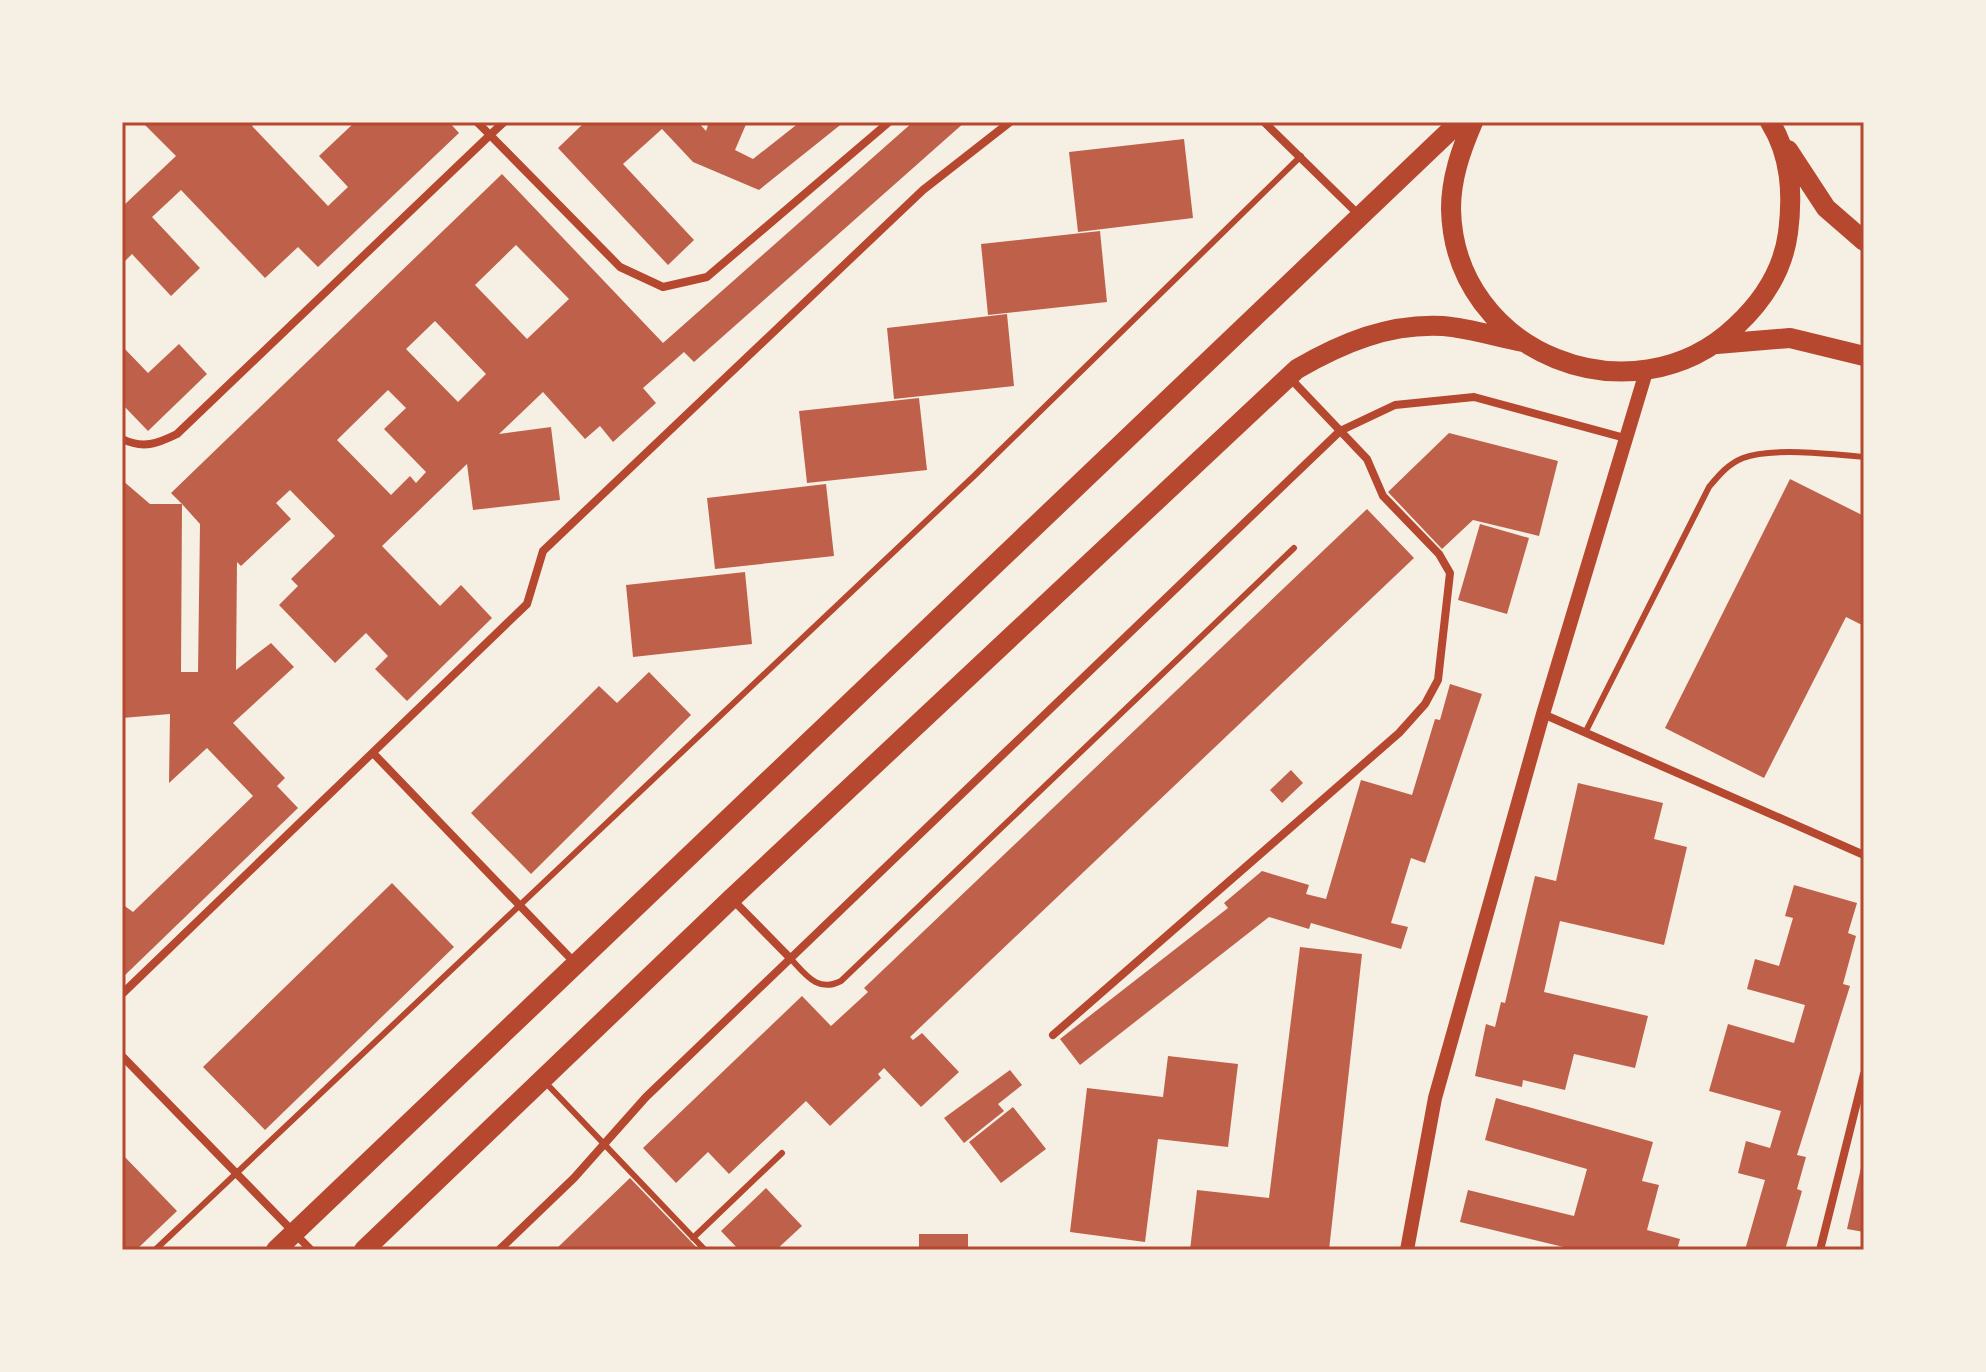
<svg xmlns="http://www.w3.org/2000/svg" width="1986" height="1372" font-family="'PT Sans Narrow',sans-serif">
<rect width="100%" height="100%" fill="#f6efe4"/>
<!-- building -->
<path fill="#bf614a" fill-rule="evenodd" d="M142,122H256L252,126L328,206L348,187L319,156L355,122H449L459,133L318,267L298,247L265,278L181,190L152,217L200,268L171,296L132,254L122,264V207L176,156Z
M585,122H698L706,131L709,122H747L735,150L753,159L800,122H844L759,190L693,162L662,129L623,164L694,240L668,265L558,148Z
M913,122H965L694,362L684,352L643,388L656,403L613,442L600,426L585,439L543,392L499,434L551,427L560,500L473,510L467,464L382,546L440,606L461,585L492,618L407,701L375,669L388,656L366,633L335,663L279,605L298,586L291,579L335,536L290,490L276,503L291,519L241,566L237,562L236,670L271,643L294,667L233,723L285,778L277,786L298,808L122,978V904L133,912L253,796L207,748L169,783L170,714L122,718V480L150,504H182L171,493L502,174L663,343ZM516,245L569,299L527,339L475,285ZM435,321L486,374L458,402L406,349ZM388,390L406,408L384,429L426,472L416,483L410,476L391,495L337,440ZM182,504L200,524L198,672H181Z
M1184,139L1193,218L1078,232L1069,152Z
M1100,231L1107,302L988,315L981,244Z
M1007,314L1014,386L894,399L887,328Z
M179,344L207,374L148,431L122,404V346L148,373Z
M919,398L927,470L807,483L799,411Z
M1449,433L1558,461L1539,536L1473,520L1442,549L1388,492Z
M1790,479L1864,516V626L1846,617L1764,778L1665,728Z
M826,484L834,556L715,569L707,498Z
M1367,509L1414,558L910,1037L913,1040L922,1033L959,1072L921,1107L884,1068L878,1074L881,1078L830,1126L806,1101L729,1174L708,1152L676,1183L643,1148L802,996L831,1026L868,992L864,988Z
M1480,524L1529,538L1507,614L1458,600Z
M745,572L752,644L633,657L626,585Z
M649,672L691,715L531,874L471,813L599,686L617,703Z
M1450,684L1482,694L1425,863L1411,858L1391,923L1408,927L1401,949L1311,923L1309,929L1269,917L1080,1065L1060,1039L1228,908L1224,903L1262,871L1309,885L1306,894L1326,899L1361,780L1412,795L1435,719L1440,720Z
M1291,770L1303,783L1282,803L1270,790Z
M1578,783L1663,803L1654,839L1687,847L1664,945L1560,921L1544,992L1648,1016L1635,1068L1574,1054L1565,1090L1523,1080L1522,1087L1475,1076L1486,1024L1495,1027L1501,1002L1505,1003L1535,876L1556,881Z
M392,883L454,947L265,1130L203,1067Z
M1794,885L1857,903L1848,933L1856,936L1843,984L1850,986L1797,1155L1806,1157L1797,1189L1802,1191L1785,1250H1745L1765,1180L1738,1173L1746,1141L1770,1148L1781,1111L1709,1091L1728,1024L1794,1043L1805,1005L1747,989L1755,959L1779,966L1793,918L1785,916Z
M1300,947L1362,954L1329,1250H1190L1197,1190L1269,1198Z
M1168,1056L1238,1064L1228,1147L1158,1139L1145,1242L1070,1232L1087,1088L1163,1097Z
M1010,1070L1022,1085L998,1104L1004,1111L964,1143L944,1118Z
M1496,1098L1653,1142L1642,1181L1659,1185L1647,1230L1680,1239L1677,1250H1576L1460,1222L1468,1190L1574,1216L1587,1169L1485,1140Z
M1013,1107L1046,1149L1001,1183L969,1142Z
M122,1154L177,1211L136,1250H122Z
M1863,1159H1864V1232L1847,1229Z
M630,1178L699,1250H555Z
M766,1188L802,1226L776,1250H739L721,1231Z
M919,1234H968V1250H919Z"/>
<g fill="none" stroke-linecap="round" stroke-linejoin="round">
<!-- service -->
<path stroke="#b5482f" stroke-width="6" d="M1586,731L1709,487C1719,475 1728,464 1743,458C1770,447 1834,454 1864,457
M791,959C806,975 818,993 841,981L1294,548
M545,1082L705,1250
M693,1238L782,1153
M155,1250L975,475L1301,156"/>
<!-- minor -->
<path stroke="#b5482f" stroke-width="8" d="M477,122L490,135L504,122
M1264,122L1359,215
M122,439C143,449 157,444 177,434L490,135L620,267L663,287L707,277L889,122
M1543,714L1864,855
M373,753L575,963
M733,900L791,959
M122,994L527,604L543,551L923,190L1010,122
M1053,1035L1399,733L1425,704L1438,680L1450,573L1439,554L1383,496L1367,459L1289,377
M122,1056L311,1250
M499,1250L574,1178L646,1097L1340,431L1395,405L1474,397L1625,438
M1820,1250L1864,1074"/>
<!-- tertiary -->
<path stroke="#b5482f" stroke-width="14" d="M1407,1250L1435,1098L1543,714L1646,372"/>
<!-- primary -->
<path stroke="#b5482f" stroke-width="20" d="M1473,122C1461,150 1451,178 1451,209C1454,354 1633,424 1736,326C1763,301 1783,270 1788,233C1793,194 1791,156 1770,122
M1788,150L1826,208L1864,241
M1717,344L1790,338L1864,356
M276,1250L1459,122
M364,1250L731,899L1297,369C1342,343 1389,323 1443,326C1469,328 1497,337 1523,342"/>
</g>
<!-- border -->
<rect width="1986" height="1372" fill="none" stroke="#f6efe4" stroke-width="248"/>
<rect x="124" y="124" width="1738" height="1124" fill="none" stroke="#b5482f" stroke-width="3"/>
</svg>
